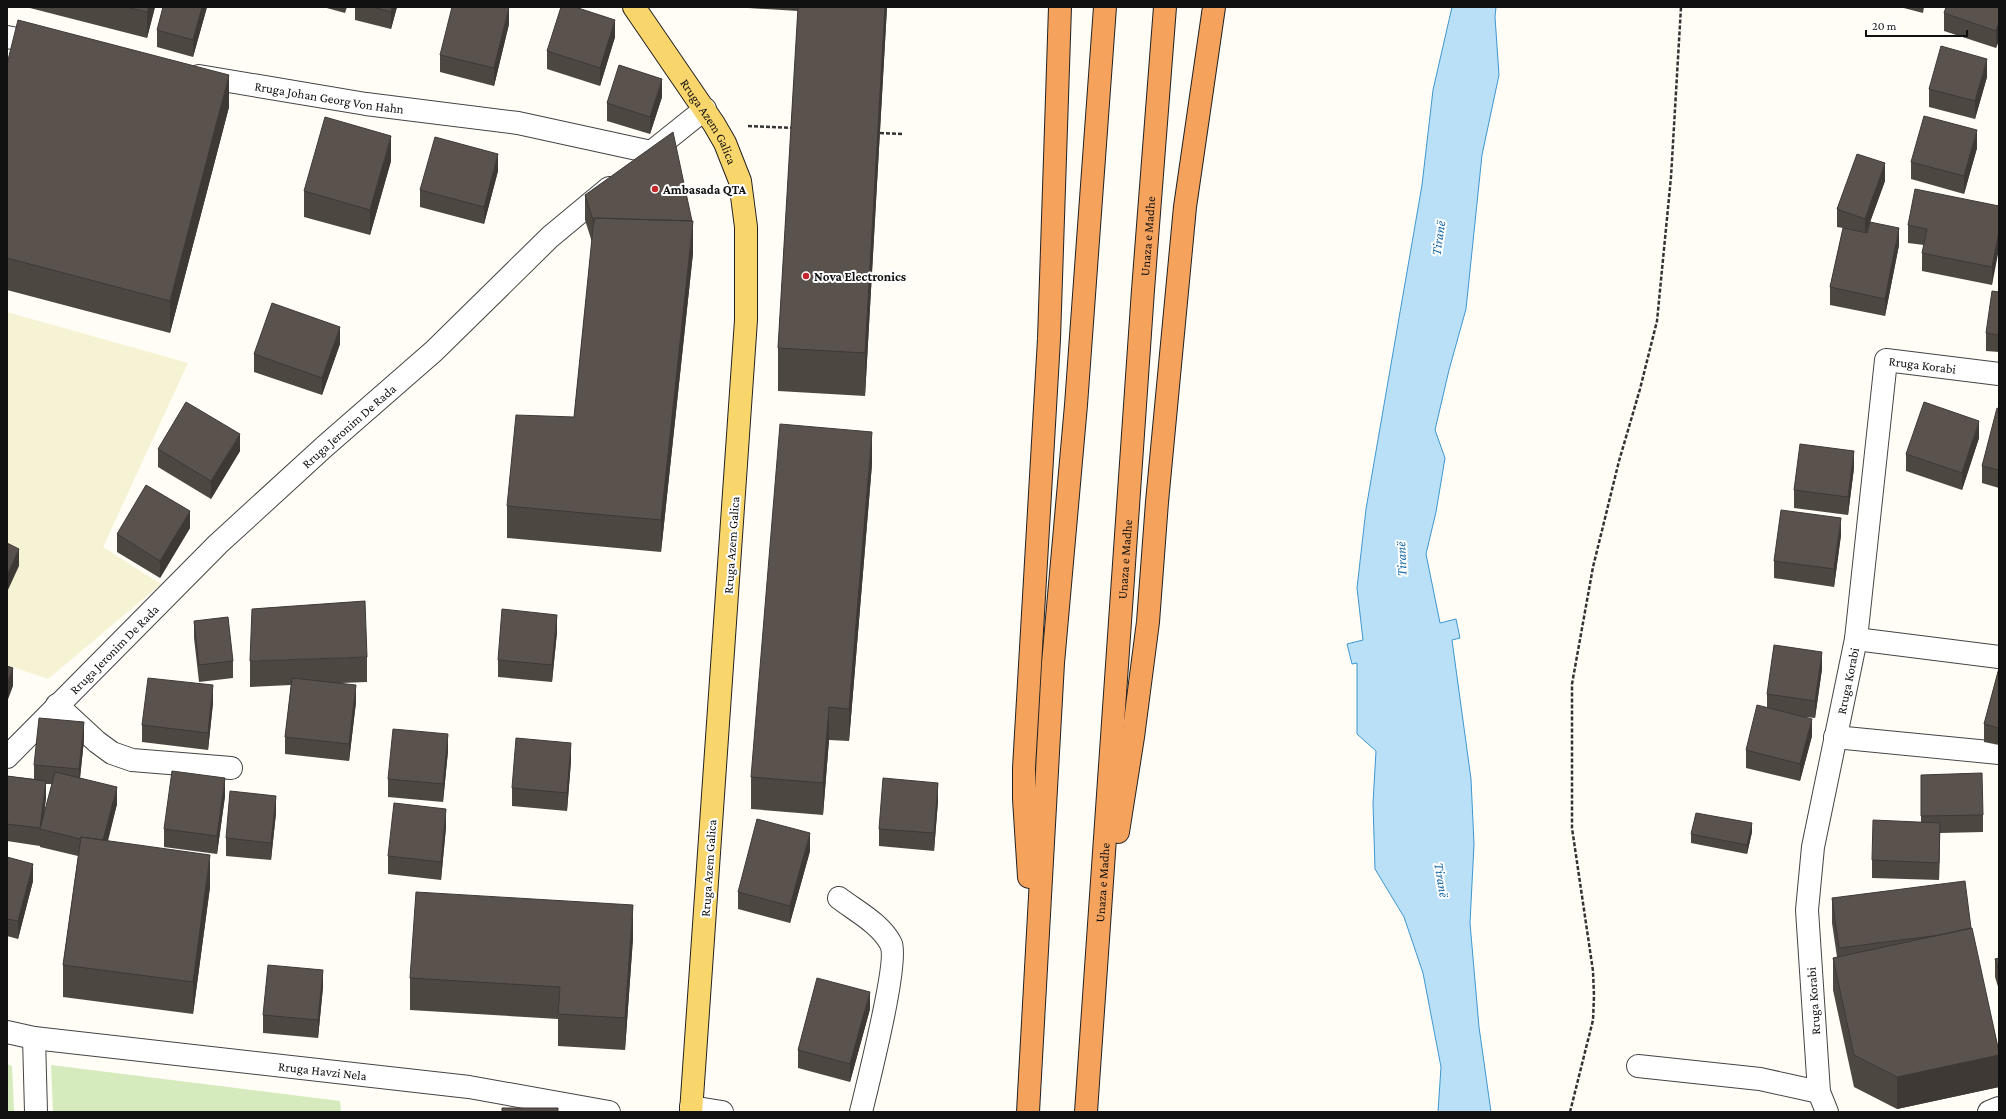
<svg xmlns="http://www.w3.org/2000/svg" width="2006" height="1119" font-family="'Crimson Pro',serif">
<rect width="100%" height="100%" fill="#fffdf5"/>
<!-- farmland -->
<path fill="#f6f3d4" d="M7,312L188,363L103,547L161,584L48,679L7,665Z"/>
<!-- green -->
<path fill="#d5ebbd" d="M7,1064L12,1066L14,1112H7Z
M51,1065L340,1101L341,1112H53Z"/>
<!-- water -->
<path fill="#b9e0f7" stroke="#3f96cf" d="M1452,7H1496L1495,17L1499,75L1482,155L1466,309L1449,370L1435,430L1445,458L1436,512L1426,554L1440,623L1456,619L1460,638L1452,640L1471,779L1474,844L1470,923L1479,1027L1491,1112H1438L1441,1067L1423,973L1404,917L1375,869L1373,803L1376,751L1357,734V663L1352,664L1347,644L1363,640L1357,588L1366,509L1422,185L1433,90Z"/>
<g fill="none" stroke-linecap="round" stroke-linejoin="round">
<!-- minor casing -->
<g stroke="#444" stroke-width="24">
<g id="minor">
<path d="M7,37L42,44"/>
<path id="s1" d="M199,76L366,104L518,123L651,152"/>
<path d="M650,153L705,109"/>
<path d="M1856,639L1999,657"/>
<path d="M57,705L97,742L112,753L132,760L231,768"/>
<path d="M1835,737L1999,753"/>
<path id="s2" d="M7,757L218,544L324,447L434,351L550,237L609,188"/>
<path d="M839,898C856,911 881,924 891,944C899,961 867,1087 861,1112"/>
<path id="s3" d="M7,1032L34,1038L469,1087L609,1112"/>
<path d="M34,1038L36,1112"/>
<path d="M1638,1066L1760,1079L1819,1092"/>
<path d="M691,1107L722,1112"/>
<path id="s4" d="M1827,1112L1819,1092L1807,910L1813,847L1856,639L1886,360L1999,374"/>
<path d="M1989,1112L1999,1108"/>
</g>
</g>
<!-- major casing -->
<g stroke="#222" stroke-width="24">
<g id="major">
<path id="s5" d="M634,7L714,124L725,143L740,181L746,227V320L691,1112"/>
</g>
</g>
<!-- highway casing -->
<g stroke="#222" stroke-width="24">
<g id="highway">
<path d="M1118,832L1133,737L1148,622L1157,502L1185,207L1214,7"/>
<path d="M1029,877L1024,799V768L1049,339L1060,7"/>
<path d="M1028,1112L1053,663L1076,405L1105,7"/>
<path id="s6" d="M1086,1112L1143,290L1165,7"/>
</g>
</g>
<!-- path -->
<path stroke="#333" stroke-width="2.5" stroke-dasharray="4 2" stroke-linecap="butt" d="M748,126L793,128
M880,133L902,134
M1570,1112L1593,1020L1594,996L1593,971L1572,828V684L1593,567L1619,461L1640,389L1657,321L1671,177L1681,7"/>
<!-- minor -->
<use href="#minor" stroke="#fff" stroke-width="22"/>
<!-- major -->
<use href="#major" stroke="#f9d66b" stroke-width="22"/>
<!-- highway -->
<use href="#highway" stroke="#f5a25d" stroke-width="22"/>
</g>
<!-- wall -->
<path fill="#4d4742" fill-rule="evenodd" d="M26,7H155L147,38Z
M207,7L193,57L157,47V30Z
M323,7H347L345,13Z
M355,7H397L391,29L355,20Z
M733,7H887L865,396L778,391V348L798,11Z
M1900,7H1924L1923,13Z
M1999,7V40L1996,48L1944,31V13Z
M509,24L494,86L440,72V55Z
M615,37L600,86L547,69V51Z
M7,64L229,107L170,333L7,290Z
M1987,77L1975,119L1929,107V89Z
M662,97L650,134L607,121V103Z
M1977,148L1964,194L1911,179V162Z
M391,161L370,235L304,217V191Z
M498,171L484,224L420,207V190Z
M1885,181L1870,222L1899,245L1885,316L1830,305V287L1843,228L1837,227V209Z
M585,195L693,253L661,552L507,538V506L574,417L592,242L585,220Z
M1999,206L1992,285L1922,271V253L1924,245L1908,243V225Z
M1999,292V352L1986,351V333Z
M340,344L322,395L254,372V354Z
M1999,409V488L1982,483V466Z
M1979,438L1962,490L1906,471V454Z
M158,449L240,451L211,499L158,467Z
M872,464L849,741L829,740L823,815L751,809V777Z
M1854,468L1848,515L1794,508V490Z
M190,528L160,578L117,552V534Z
M1841,535L1834,587L1774,578V561Z
M194,621L233,661V678L199,682L194,638Z
M557,632L552,682L498,677V660Z
M367,657V682L341,683L356,702L349,761L285,754V737L291,685L250,687V661Z
M1999,668V745L1984,742V724Z
M1822,669L1815,718L1805,717L1812,736L1800,781L1746,768V750L1767,708V694Z
M213,703L208,750L142,742V725Z
M84,740L80,778L117,804L108,841L210,887L193,1014L63,997V965L78,856L40,847V843V846L7,841V776L34,779V765ZM46,784H52L44,814L46,798Z
M448,751L443,802L388,797V779Z
M571,761L567,811L512,806V788Z
M1921,775L1983,815V832L1940,833L1939,880L1872,878V860L1921,822Z
M225,796L217,854L164,847V829Z
M938,801L934,851L879,846V829Z
M276,813L271,860L226,856V838Z
M446,827L441,880L388,874V856Z
M1752,832L1747,854L1691,843V834Z
M810,851L790,923L738,909V892Z
M7,857L33,881L18,939L7,936Z
M1832,898L1971,928L1999,1052V1087L1897,1109L1854,1087L1833,990V958L1837,957L1832,923Z
M633,938L625,1050L558,1046V1019L410,1010V978Z
M1999,958V990L1995,977V959Z
M323,987L318,1038L263,1033V1015Z
M870,1009L850,1082L798,1068V1050Z"/>
<!-- shaded-wall -->
<path fill="#3f3936" d="M149,7H155L147,38V12Z
M202,7H207L193,57V40Z
M392,7H397L391,29V12Z
M509,7V24L494,86V68Z
M885,7H887L865,396V353Z
M615,20V37L600,86V68Z
M1999,22V40L1996,48V31Z
M1987,59V77L1975,119V101Z
M229,75V107L170,333V301Z
M662,79V97L650,134V117Z
M1977,130V148L1964,194V176Z
M391,136V161L370,235V210Z
M498,154V171L484,224V207Z
M1885,163V181L1865,236V219Z
M693,221V253L661,552V520Z
M1899,228V245L1885,316V299Z
M1999,231V249L1992,285V267Z
M340,327V344L322,395V378Z
M1979,421V438L1962,490V473Z
M872,432V464L849,741V709Z
M240,434V451L211,499V481Z
M1854,451V468L1848,515V497Z
M190,511V528L160,578V561Z
M1841,518V535L1834,587V569Z
M19,549V566L7,592V575Z
M557,615V632L552,682V665Z
M1822,652V669L1815,718V701Z
M13,668V686L7,702V684Z
M213,685V703L208,750V733Z
M356,685V702L349,761V744Z
M829,707V740L823,815V783Z
M1812,719V736L1800,781V764Z
M84,722V740L79,787V769Z
M448,734V751L443,802V784Z
M571,743V761L567,811V793Z
M225,778V796L217,854V836Z
M46,781V798L42,830L40,829V846V828Z
M938,783V801L934,851V833Z
M117,787V804L102,862V845Z
M276,796V813L271,860V843Z
M446,809V827L441,880V862Z
M1752,823V832L1747,854V845Z
M1940,823V840L1939,880V863Z
M810,833V851L790,923V906Z
M210,855V887L193,1014V982Z
M33,864V881L18,939V921Z
M633,905V938L625,1050V1018Z
M323,970V987L318,1038V1020Z
M870,992V1009L850,1082V1064Z
M1999,1055V1087L1897,1109V1077Z"/>
<!-- building -->
<path fill="#5a524d" stroke="#3f3936" d="M126,7H149L147,12Z
M163,7H202L193,40L157,30Z
M373,7H392L391,12Z
M452,7H509L494,68L440,55Z
M561,7H575L615,20L600,68L547,51Z
M798,7H885L865,353L778,348Z
M1946,7H1999V22L1996,31L1944,13Z
M18,20L229,75L170,301L7,258V64Z
M1941,46L1987,59L1975,101L1929,89Z
M619,65L662,79L650,117L607,103Z
M1924,116L1977,130L1964,176L1911,162Z
M325,117L391,136L370,210L304,191Z
M673,132L692,221L594,218V223L585,195Z
M435,137L498,154L484,207L420,190Z
M1857,154L1885,163L1865,219L1837,209Z
M1915,189L1999,206V231L1992,267L1922,253L1927,229L1908,225Z
M594,218L693,221L661,520L507,506L516,415L574,417Z
M1870,222L1899,228L1885,299L1830,287L1843,228L1867,233Z
M1992,291L1999,292V335L1986,333Z
M272,303L340,327L322,378L254,354Z
M186,402L240,434L211,481L158,449Z
M1924,402L1979,421L1962,473L1906,454Z
M1997,408L1999,409V470L1982,466Z
M780,424L872,432L849,709L829,707L823,783L751,777Z
M1800,444L1854,451L1848,497L1794,490Z
M146,485L190,511L160,561L117,534Z
M1781,510L1841,518L1834,569L1774,561Z
M7,543L19,549L7,575Z
M365,601L367,657L250,661L252,609Z
M502,609L557,615L552,665L498,660Z
M228,617L233,661L199,665L194,621Z
M1774,645L1822,652L1815,701L1767,694Z
M7,666L13,668L7,684Z
M1999,668V728L1984,724Z
M148,678L213,685L208,733L142,725Z
M292,678L356,685L349,744L285,737Z
M1757,705L1812,719L1800,764L1746,750Z
M39,718L84,722L79,769L34,765Z
M393,729L448,734L443,784L388,779Z
M516,738L571,743L567,793L512,788Z
M172,771L225,778L217,836L164,829Z
M55,772L117,787L103,840L81,837L80,839L40,829Z
M1982,773L1983,815L1921,816V775Z
M7,776L46,781L40,828L7,824Z
M883,778L938,783L934,833L879,829Z
M230,791L276,796L271,843L226,838Z
M394,803L446,809L441,862L388,856Z
M1696,813L1752,823L1747,845L1691,834Z
M757,819L810,833L790,906L738,892Z
M1873,820L1940,823L1939,863L1872,860Z
M81,837L210,855L193,982L63,965Z
M7,857L33,864L18,921L7,919Z
M1965,881L1971,928L1940,935L1839,948L1832,898Z
M416,892L633,905L625,1018L558,1014L560,987L410,978Z
M1972,928L1999,1052V1055L1897,1077L1854,1055L1833,958Z
M1999,958V972L1995,959Z
M268,965L323,970L318,1020L263,1015Z
M817,978L870,992L850,1064L798,1050Z
M502,1108H558V1112H502Z"/>
<!-- markers -->
<g fill="#c4262e" stroke="#fff" stroke-width="1.5">
<circle cx="655" cy="189" r="4"/>
<circle cx="806" cy="276" r="4"/>
</g>
<g text-anchor="middle" stroke-width="4" stroke-linejoin="round" paint-order="stroke">
<!-- street labels -->
<g font-size="13" fill="#111" stroke="#fff">
<text dy="5" stroke="none"><textPath href="#s1" startOffset="132">Rruga Johan Georg Von Hahn</textPath></text>
<text dy="5" stroke="none"><textPath href="#s5" startOffset="137">Rruga Azem Galica</textPath></text>
<text dy="5" stroke="none"><textPath href="#s6" startOffset="878">Unaza e Madhe</textPath></text>
<text dy="5" stroke="none"><textPath href="#s4" startOffset="797">Rruga Korabi</textPath></text>
<text dy="5" stroke="none"><textPath href="#s2" startOffset="476">Rruga Jeronim De Rada</textPath></text>
<text transform="translate(731 545) rotate(-86)" y="5">Rruga Azem Galica</text>
<text dy="5" stroke="none"><textPath href="#s6" startOffset="554">Unaza e Madhe</textPath></text>
<text dy="5" stroke="none"><textPath href="#s2" startOffset="152">Rruga Jeronim De Rada</textPath></text>
<text dy="5" stroke="none"><textPath href="#s4" startOffset="437">Rruga Korabi</textPath></text>
<text transform="translate(708 868) rotate(-86)" y="5">Rruga Azem Galica</text>
<text dy="5" stroke="none"><textPath href="#s6" startOffset="230">Unaza e Madhe</textPath></text>
<text transform="translate(1813 1001) rotate(-94)" y="5">Rruga Korabi</text>
<text dy="5" stroke="none"><textPath href="#s3" startOffset="318">Rruga Havzi Nela</textPath></text>
</g>
<!-- poi labels -->
<g font-size="13" font-weight="bold" fill="#111" stroke="#fff" text-anchor="start">
<text x="663" y="194">Ambasada QTA</text>
<text x="814" y="281">Nova Electronics</text>
</g>
<!-- water labels -->
<g font-size="14" font-style="italic" fill="#1768a6" stroke="#fff">
<text transform="translate(1438 238) rotate(-82)" y="5">Tiranë</text>
<text transform="translate(1401 559) rotate(-92)" y="5">Tiranë</text>
<text transform="translate(1442 880) rotate(81)" y="5">Tiranë</text>
</g>
</g>
<!-- border -->
<rect width="2006" height="1119" fill="none" stroke="#111111" stroke-width="16"/>
<!-- scale -->
<path d="M1866 30v6h101v-6" fill="none" stroke="#111111" stroke-width="2"/>
<text x="1872" y="30" font-size="12" fill="#111111" stroke="#ffffff" stroke-width="3" paint-order="stroke">20 m</text>
</svg>
